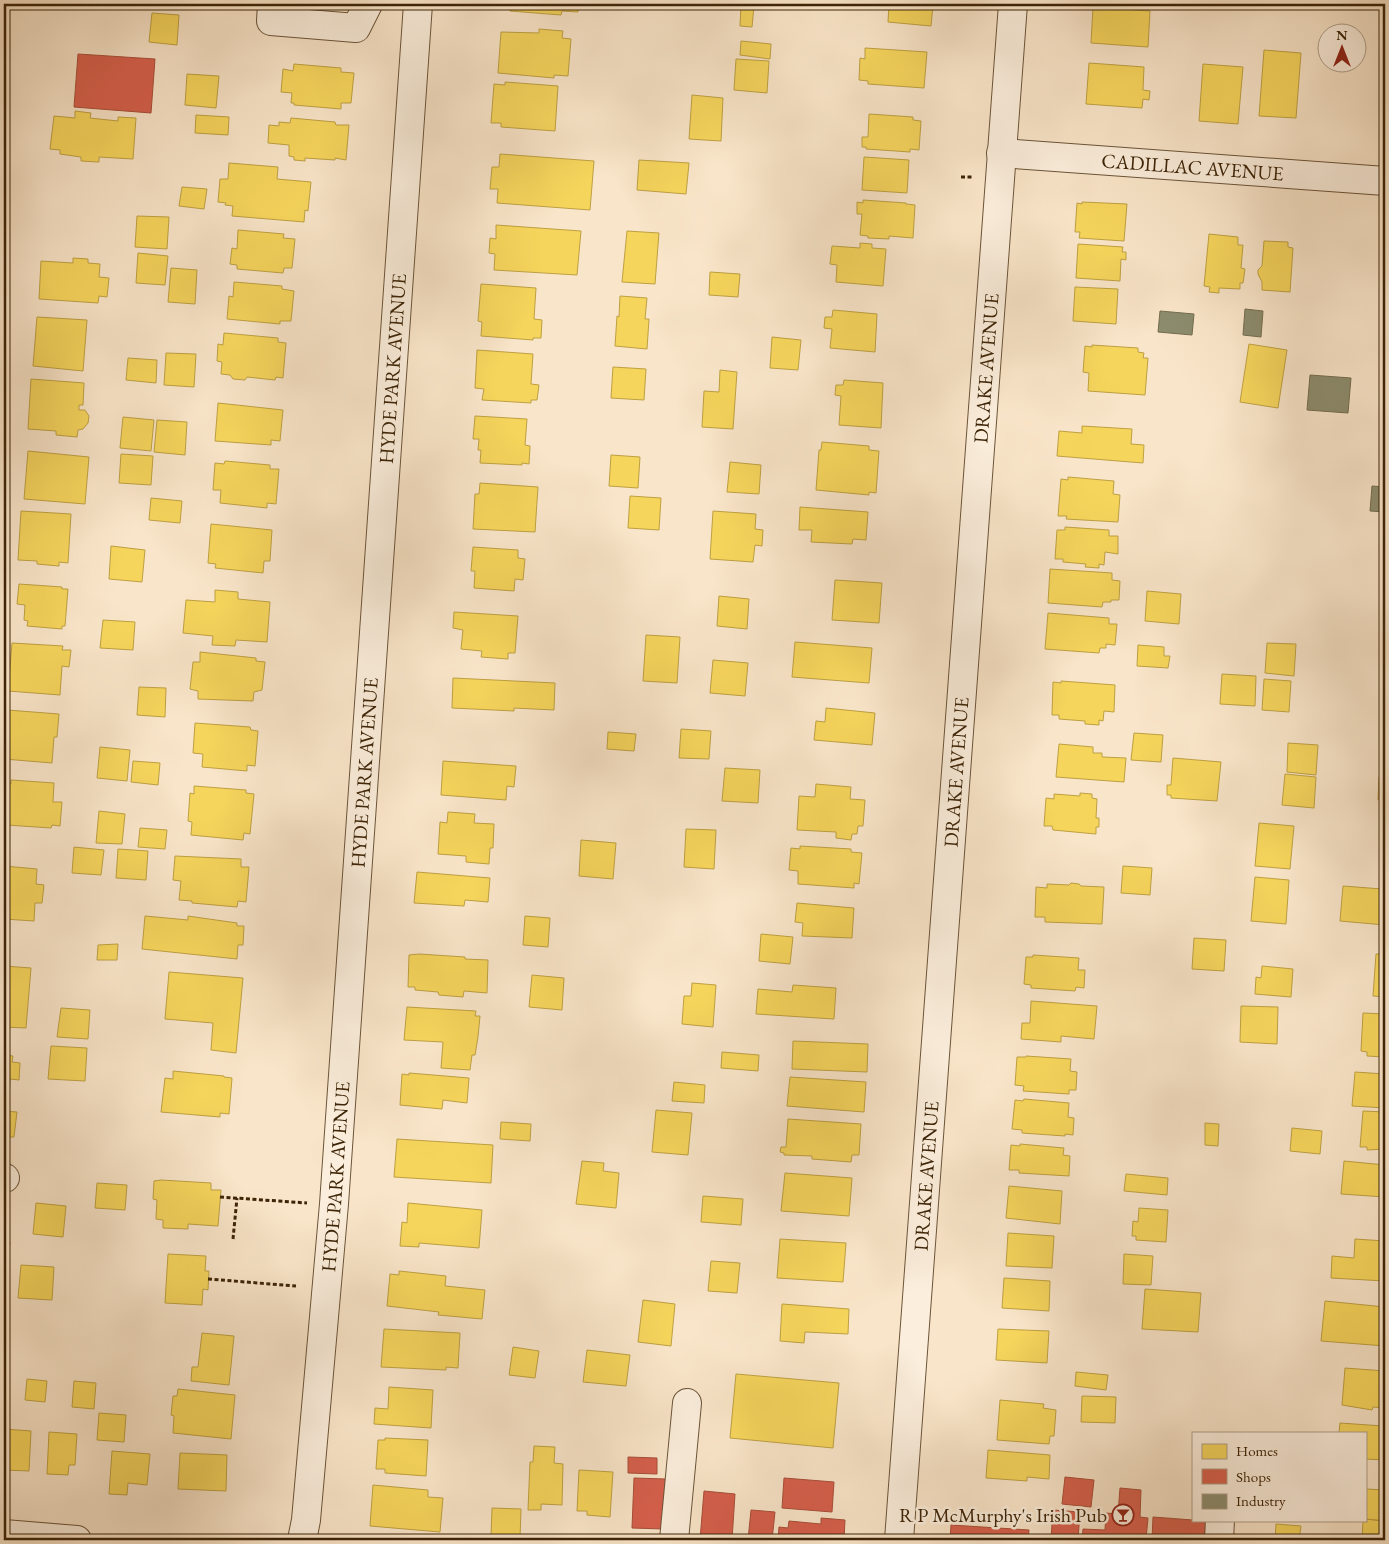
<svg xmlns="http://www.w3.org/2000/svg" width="1389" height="1544" font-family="'EB Garamond',serif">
<rect width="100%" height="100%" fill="#f9e5c9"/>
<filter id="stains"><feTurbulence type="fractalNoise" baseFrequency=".004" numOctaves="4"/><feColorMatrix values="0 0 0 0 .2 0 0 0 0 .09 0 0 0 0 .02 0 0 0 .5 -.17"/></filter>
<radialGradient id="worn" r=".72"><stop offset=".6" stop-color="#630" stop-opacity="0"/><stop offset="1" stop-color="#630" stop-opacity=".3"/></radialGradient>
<!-- homes -->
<path fill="#f6d55c" stroke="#bea042" d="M504,4H578V12L562,11L561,15L510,11L511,7H504Z
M889,4H933L931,26L888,22Z
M741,5L754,6L752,27L740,26Z
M1093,7L1150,11L1148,47L1091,43Z
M152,13L179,15L177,45L149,42Z
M539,29L563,31L562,38L571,39L568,76L554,75V78L498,73L501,32L539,33Z
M741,41L771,44L770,59L740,55Z
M865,48L927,52L924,88L868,84V81L859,80L860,58L865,59Z
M1264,50L1301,53L1296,118L1259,116Z
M736,59L769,61L767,93L734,90Z
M1089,63L1144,67L1143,90L1150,91L1149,100L1143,99L1142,108L1086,104Z
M294,64L341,68V72L354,73L351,103H341V109L294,105V103H291L292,93L281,92L283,69L293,71Z
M1203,64L1243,67L1238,124L1199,121Z
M187,74L219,76L216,108L185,105Z
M505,82L558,86L555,131L501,127V123H491L494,84L505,85Z
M692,95L723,98L721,141L689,139Z
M75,111L91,113L90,118L118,121V117L136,118L133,159L99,157V162L81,161V157L60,154V150L50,149L54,116L75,118Z
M869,114L913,117V120L921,121L919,150L910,149V152L866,149V147H862V137H868Z
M196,115L229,117L228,135L195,133Z
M291,118L335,122L336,125H349L346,160L335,158V160L305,158V161L294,160V157L289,156V145L268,143L269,125L279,126V122L290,123Z
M500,154L594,161L590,210L497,203L498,189H490L492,167H499Z
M864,157L909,160L907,193L862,190Z
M639,160L689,163L686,194L637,190Z
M229,163L278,167L277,179L311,182L308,211L305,210L304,222L232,216L233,206L225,205L226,203L218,202L220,179H228Z
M182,187L207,189L204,209L179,206Z
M863,200L906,203V204L915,205L913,238L889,236V239L868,238V236L860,235L862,214H857V202L863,203Z
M1082,202L1127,204L1124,241L1079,238L1080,232H1075L1077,203L1082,204Z
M137,216L169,217L167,249L135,247Z
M496,225L581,231L577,275L494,270L495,254L489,253L490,238L496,239Z
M238,230L284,234L283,238L295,239L292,268H284L283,273L237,269V265L230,264L232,248L237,249Z
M627,231L659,233L655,284L622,282Z
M1209,234L1238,237V245H1243L1241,268L1245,269L1243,283H1240V289L1219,288V293L1209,292L1210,287L1204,286Z
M1264,241L1288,242V247L1293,248L1290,292L1262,290V282L1258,274V270L1262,266Z
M860,243L872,244V248L886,249L883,286L836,282L837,265L830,264L832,246L860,248Z
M1078,244L1123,247L1122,252H1126V260L1121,259L1120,281L1076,278Z
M138,253L168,256L165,285L136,283Z
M73,258L88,259V263L100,264L99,277L109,278L107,297L99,296L98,303L39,299L41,261L73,263Z
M171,268L197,270L195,304L168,302Z
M710,272L740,274L738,297L709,295Z
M234,282L282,286V289L294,291L291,321H280V324L227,319L229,296L233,297Z
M481,284L536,288L534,319L542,320L541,338H533V340L481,336L482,322L478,321Z
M1075,287L1118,289L1116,324L1073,321Z
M620,296L647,298L645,319H649L647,349L615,346L617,316L619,317Z
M833,310L877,314L875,352L830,348L832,329L824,328L825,317H832Z
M37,317L87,320L83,371L33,366Z
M224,333L278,338V342L286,343L283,378L276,377L275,380L247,377L245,380L233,379L230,375L221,374L222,362L217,361L218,344L223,345Z
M772,337L801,340L798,370L770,368Z
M1249,344L1287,350L1278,408L1240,402Z
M1092,345L1138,348V352L1144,353L1143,358H1148L1145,395L1088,391L1089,373L1083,372L1085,346L1092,347Z
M477,350L533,354L531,384L539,385L537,400H531V403L482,400L484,389L475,388Z
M166,353L196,354L194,387L164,385Z
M128,358L157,360L156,383L126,380Z
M613,367L646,369L644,400L611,398Z
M720,370L737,372L733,429L702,427L704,391L719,392Z
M31,379L84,383L83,405H79V410H85L89,416L88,423L83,429L78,430L77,437L56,435V431L28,429Z
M844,380L883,383L881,428L839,425L841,396L835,395L836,385H843Z
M218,403L283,410L280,441L271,440V445L215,441Z
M475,416L527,419L525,445L530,446L529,464L522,463V465L480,463L481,450H478L479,439H473Z
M123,417L154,420L151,451L120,448Z
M157,420L187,422L185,455L154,452Z
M1082,426L1132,429L1131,444L1144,445L1143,463L1057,456L1059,431L1082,433Z
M822,442L869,446V450L879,451L876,493L869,492V495L816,490L819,450H821Z
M28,451L89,457L85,504L24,499Z
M121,454L153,456L151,485L119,483Z
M611,455L640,457L638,488L609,486Z
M225,461L270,465V469H279L276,504L267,503V508L220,503L221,490H213L215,463L224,464Z
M730,462L761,465L759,494L727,492Z
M1068,477L1114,481L1113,494L1120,495L1118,522L1066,519L1067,516H1058L1061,479L1068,480Z
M480,483L538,487L535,532L473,529L475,494H479Z
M630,496L661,498L659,530L628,528Z
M151,498L182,501L180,523L149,520Z
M800,507L868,512L866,540L853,539L852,544L811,542L812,530H799Z
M21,511L71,514L68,563L59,562V566L37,564V561L18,560Z
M713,511L756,514L755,529L763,530L762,546L755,545L753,562L710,559Z
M211,524L272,530L270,561H264L263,573L215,568L216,564L208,563Z
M1065,527L1109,530V536H1118V554L1105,552L1104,565L1099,564V568L1085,567L1086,564L1063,562V559H1055L1057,530H1065Z
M111,546L145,550L142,582L109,579Z
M473,547L518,550V558L525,559L523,580L515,579L514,591L474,588L475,571H471Z
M1050,569L1112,573V580L1120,581L1119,600H1111V602H1103L1102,607L1048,603Z
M835,580L882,583L879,623L832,620Z
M19,584L62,587V589H68L65,626H62V629L27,626L28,621L24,620L25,605L17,604Z
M215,590L238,592V599L270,602L267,642L236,640L235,646L212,645L213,636L183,633L186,600L215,602Z
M1147,591L1181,594L1179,624L1145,621Z
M719,596L749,599L747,629L717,626Z
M454,612L518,616L515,653H508V659L481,657L482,651L461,649L463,630L453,628Z
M1048,613L1109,618V624H1117L1115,645L1106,644V648H1100L1099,653L1045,649Z
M103,620L135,622L133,650L100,648Z
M646,635L680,637L677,683L643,681Z
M795,642L872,648L869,683L792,677Z
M12,643L63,646L62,650H71L69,667L62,666L60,695L8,691Z
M1267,643L1296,644L1294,676L1265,673Z
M1138,645L1164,647V656H1170L1168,668L1137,666Z
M200,652L256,658V661L265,662L262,690L254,692L253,701L198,699V691L190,689L193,662H200Z
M713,660L748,663L745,696L710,693Z
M1222,674L1256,676L1255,706L1220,704Z
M453,678L555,683L554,710L514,708V711L452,708Z
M1264,679L1291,681L1289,712L1262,710Z
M1061,681L1115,685L1114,712L1104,711L1103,721L1099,720V725L1085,724V721L1059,719V715H1052L1053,682L1061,683Z
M139,687L166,688L165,717L137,715Z
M1383,687L1385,688V712H1382Z
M826,708L875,713L872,745L814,740L816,721L825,722Z
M7,710L59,714L57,737H54L52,763L4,759Z
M195,723L250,727L251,730L258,731L255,766L247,765V771L202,767L203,754L193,753Z
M681,729L711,731L709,759L679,758Z
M608,732L636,734L634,751L607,749Z
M1134,733L1163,735L1161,762L1131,760Z
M1288,743L1318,745L1316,775L1287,772Z
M1059,744L1093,747V753H1102V757L1126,758L1124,782L1056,777Z
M100,747L130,750L127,781L97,778Z
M1173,758L1221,762L1217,801L1171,798V795H1167V785H1171Z
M133,761L160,763L158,785L131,782Z
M443,761L516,766L514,787L507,786L506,800L441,795Z
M725,768L760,770L758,803L722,801Z
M1285,774L1316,777L1314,808L1282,805Z
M1379,777H1385V800H1378Z
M11,780L54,783L53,802H62L60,826L52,825L51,828L7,825L8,820H4V783L11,784Z
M816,784L851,787L850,799L865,800L863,826H858L857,834H852L851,840L836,838V832L797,830L799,796L815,797Z
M194,786L246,790V793L254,794L250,834L244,833L243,840L191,835L192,822L188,821L190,793L194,794Z
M1080,793L1092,794V798L1097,799L1096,818H1099V827H1096V834L1053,830L1052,826H1044L1046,798L1054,799V794L1080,796Z
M99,811L125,814L122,844L96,843Z
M448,812L475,814L474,823L494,824L493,848H490L489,864L466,862V856L438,854L440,822L447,823Z
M1259,823L1294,826L1290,869L1255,866Z
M140,828L167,830L165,849L138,847Z
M686,829L716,830L714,869L684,867Z
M1383,837L1385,838V873L1383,872L1384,863H1381Z
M581,840L616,843L613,879L579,876Z
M800,846L851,849V852L862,853L859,884L854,883V888L798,884V871L789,870L791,848L800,849Z
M74,847L104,850L101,875L72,873Z
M118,849L148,851L146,880L116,878Z
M175,856L241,859V867H249L246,902L238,901L237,907L192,903V901L179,900L181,881L173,880Z
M4,866L37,869L36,884L44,885L42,903H35L34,921L4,919Z
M1123,866L1152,868L1150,895L1121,893Z
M417,872L490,878L488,902L465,900L464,906L414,903Z
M1255,877L1289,880L1286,924L1251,921Z
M1383,881H1385V925L1340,921L1343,886L1382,889Z
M1071,883L1079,884L1081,886L1104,887L1102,924L1045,922V917H1035L1036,887L1047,888V884L1069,885Z
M797,903L854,908L852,938L802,936L803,923L795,922Z
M145,916L188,920V916L237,923V926H244L243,945H238L237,959L142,949Z
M525,916L550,918L548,947L523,945Z
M761,934L793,937L790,964L759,961Z
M1194,938L1226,940L1224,971L1192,969Z
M118,944L117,960H97L98,945Z
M419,954L465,957V959L488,960L487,993L464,991L463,997L439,995L438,992L415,990V987H408L409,955Z
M1376,954H1385V997L1373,996Z
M1033,955L1079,958L1078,970H1085L1084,988L1076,987L1075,991L1031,988V985L1024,984L1026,957H1033Z
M4,966L31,968L26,1028L4,1027Z
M1262,966L1293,969L1291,997L1255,994L1256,977L1261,978Z
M169,972L243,978L236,1053L211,1050L213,1023L165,1019Z
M532,975L564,978L562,1010L529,1007Z
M692,983L716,985L713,1027L682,1024L684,996H691Z
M793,985L836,988L834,1019L756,1014L758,989L792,992Z
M1031,1001L1097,1006L1094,1039L1061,1036V1042L1021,1039L1022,1023H1030Z
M1241,1006L1278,1007L1277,1044L1240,1042Z
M407,1007L476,1011L475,1016H480L478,1037L475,1055H472L470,1070L441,1068L443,1042L404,1040Z
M61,1008L90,1010L88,1039L57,1037Z
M1363,1013L1385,1014V1056L1384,1057L1367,1056V1052L1361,1051Z
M793,1041L868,1044L867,1072L792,1069Z
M51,1046L87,1048L85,1081L48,1079Z
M722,1052L759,1055L758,1071L721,1068Z
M4,1055L13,1056L12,1062L20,1063L19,1080L10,1079L9,1100H4Z
M1026,1056L1071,1059L1070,1071L1077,1072L1076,1090H1069V1094L1023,1091L1024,1086L1015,1085L1017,1057H1026Z
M173,1071L224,1076V1077L232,1078L229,1114L220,1113V1117L161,1112L165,1078L173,1079Z
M1355,1072L1385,1074V1108L1352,1106Z
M409,1073L469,1078L467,1103L443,1100L442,1109L400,1105L402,1074L409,1075Z
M790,1077L866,1082L864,1112L787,1106Z
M674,1082L705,1085L704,1103L672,1101Z
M1024,1099L1069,1103L1068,1117L1074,1118L1073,1135L1065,1134V1136L1022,1133V1130L1012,1129L1015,1100L1023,1101Z
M656,1110L692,1113L688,1155L652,1152Z
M4,1111L17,1112L14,1137H8L6,1156L4,1155Z
M1363,1111L1385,1112V1149L1367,1150V1147H1360Z
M788,1119L861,1124L859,1155H852L851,1162L812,1159V1156L784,1155V1153L780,1152L781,1147H786Z
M501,1122L531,1124L530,1141L500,1139Z
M1205,1123L1219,1124L1218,1146L1205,1145Z
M1292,1128L1322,1131L1320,1154L1290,1151Z
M397,1139L493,1145L491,1183L394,1177Z
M1020,1144L1064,1148L1063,1155L1070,1156L1069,1176L1019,1173V1170H1009L1011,1145L1020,1146Z
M582,1161L604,1163L603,1171L619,1173L616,1208L576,1204Z
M1344,1161L1385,1165V1197L1341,1194Z
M785,1173L852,1178L849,1216L781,1211Z
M1126,1174L1168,1178L1167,1195L1124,1191Z
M161,1180L211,1183V1190H221L218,1226L188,1224V1229L163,1228V1220L156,1219L157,1200L153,1199L154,1181Z
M97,1183L127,1185L125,1210L95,1208Z
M1009,1186L1062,1191L1060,1224L1006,1218Z
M703,1196L743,1199L741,1225L701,1222Z
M36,1203L66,1206L63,1237L33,1234Z
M408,1203L482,1210L479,1248L419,1243V1247L400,1246L402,1222L407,1223Z
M1139,1208L1168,1210L1166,1242L1136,1240V1236H1132L1133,1221L1138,1222Z
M1008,1233L1054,1236L1052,1268L1006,1266Z
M780,1239L846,1243L843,1282L777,1278Z
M1355,1239L1385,1241V1281L1331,1278L1332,1256L1354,1258Z
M4,1242H10L4,1292Z
M168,1254L206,1256L205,1271H209L208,1290L203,1289L202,1305L165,1303Z
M1124,1254L1153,1256L1151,1285L1123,1284Z
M711,1261L740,1263L737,1293L708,1291Z
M21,1265L54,1267L52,1300L18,1298Z
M399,1271L446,1276L445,1286L485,1290L482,1319L438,1315L439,1312L387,1306L390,1274L399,1275Z
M1004,1278L1050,1281L1049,1311L1002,1308Z
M1145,1289L1201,1293L1198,1332L1142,1329Z
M643,1300L675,1304L671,1346L638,1342Z
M1325,1301L1385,1307V1346L1321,1341Z
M782,1304L849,1309L848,1334L805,1332L804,1343L780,1341Z
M384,1329L460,1333L458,1368L446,1367V1370L381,1367Z
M998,1329L1049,1331L1047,1363L996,1360Z
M202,1333L234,1336L229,1385L191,1381L192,1367H198Z
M513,1347L539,1351L535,1378L509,1375Z
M587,1350L630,1355L626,1386L583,1382Z
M1345,1368L1385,1371V1408L1373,1407L1372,1410L1342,1405Z
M1076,1372L1108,1375L1106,1390L1075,1386Z
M736,1374L839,1383L833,1448L730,1438Z
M27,1379L47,1381L45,1402L25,1400Z
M74,1381L96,1383L94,1409L72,1407Z
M389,1387L433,1390L431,1428L374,1424L375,1408L388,1409Z
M178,1389L235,1395L231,1439L173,1433L174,1416L171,1415L173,1396H177Z
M1082,1396L1116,1397L1115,1423L1081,1422Z
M1000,1400L1044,1404L1043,1408L1056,1410L1054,1436H1050L1049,1444L997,1440Z
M99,1413L126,1415L124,1442L97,1440Z
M1383,1422H1385V1460L1365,1459V1433H1339L1340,1423L1383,1426Z
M4,1429L31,1431L29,1471L4,1470Z
M49,1432L77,1434L75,1465H69L68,1475L47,1474Z
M385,1438L428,1440L426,1476L385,1473V1469H376L378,1440H385Z
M534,1446L555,1447L554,1463L563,1464L562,1505L541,1504V1510H528L530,1462H533Z
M988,1450L1050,1455L1049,1479L1027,1477V1481L986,1478Z
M112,1451L150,1454L147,1485L128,1483L127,1495L109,1494Z
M180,1453L227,1455L226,1491L178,1489Z
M579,1470L613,1472L610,1517L587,1515V1511H577Z
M373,1485L428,1490V1497L443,1498L440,1532L370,1526Z
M1366,1489L1385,1490V1521L1365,1519Z
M492,1508L521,1509L520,1539L491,1537Z
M1365,1519L1385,1521V1540H1362L1363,1520Z
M1276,1524L1301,1526L1299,1540H1275Z"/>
<!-- shops -->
<path fill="#d6604d" stroke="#a84e38" d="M78,54L155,59L151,113L74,107Z
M628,1457L657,1458V1474L628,1473Z
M1065,1477L1094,1480L1091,1507L1062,1504Z
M634,1478L666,1479L663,1529L632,1528Z
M784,1478L834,1482L832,1512L782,1508Z
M1120,1488L1141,1490L1140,1517L1148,1518L1146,1540H1082L1083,1529L1105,1530L1106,1513L1118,1514Z
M704,1491L735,1494L732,1540H700Z
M751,1510L775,1512L772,1540H748Z
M1053,1510L1080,1512L1078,1540L1051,1539Z
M1153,1517L1206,1521L1204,1540H1152Z
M821,1518L845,1520L844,1540H778L779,1527L788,1528L789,1521L821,1524Z
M951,1525L1029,1530L1028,1540H950Z"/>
<!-- industry -->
<path fill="#8c8c6e" stroke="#746d4f" d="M1382,94H1385V122H1381Z
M1245,309L1263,311L1261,337L1243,335Z
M1160,311L1194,314L1192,335L1158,332Z
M1310,375L1351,378L1348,413L1307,410Z
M1372,486L1385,487V512L1370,511Z"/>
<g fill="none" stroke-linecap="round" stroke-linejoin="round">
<!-- minor casing -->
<g stroke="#6c5438" stroke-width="30">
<g id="minor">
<path d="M272,4L271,21L356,28L368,4"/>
<path id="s1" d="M1001,153L1385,181"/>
<path d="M4,1178H5"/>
<path d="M4,1534L77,1540"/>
<path id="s2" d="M302,1540L306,1520L334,1204L418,4"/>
<path d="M674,1540L687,1403"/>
<path id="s3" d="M899,1540L1013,4"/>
<path d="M1219,1540L1220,1520"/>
</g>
</g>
<!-- path -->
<path stroke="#3d2407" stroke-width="3" stroke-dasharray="4 2.5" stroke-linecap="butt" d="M961,177H973
M220,1197L307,1203
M233,1239L237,1198
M208,1279L296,1286"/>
<!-- minor -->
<use href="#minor" stroke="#fbeedc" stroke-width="28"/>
</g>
<!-- icons -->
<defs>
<g id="bar-ring" transform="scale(1.125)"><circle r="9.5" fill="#fbeedc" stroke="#8f2418" stroke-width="1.5"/><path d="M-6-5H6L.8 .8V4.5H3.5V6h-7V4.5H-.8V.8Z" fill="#8f2418"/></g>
</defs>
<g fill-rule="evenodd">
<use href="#bar-ring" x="1123" y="1515"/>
</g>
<g text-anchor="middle" stroke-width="5" stroke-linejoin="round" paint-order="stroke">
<!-- street labels -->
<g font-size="20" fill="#3d2407" stroke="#fbeedc">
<text dy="7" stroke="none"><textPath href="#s1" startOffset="192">CADILLAC AVENUE</textPath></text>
<text dy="7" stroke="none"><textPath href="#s2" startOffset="1175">HYDE PARK AVENUE</textPath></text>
<text dy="7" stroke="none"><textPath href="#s3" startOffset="1175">DRAKE AVENUE</textPath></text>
<text dy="7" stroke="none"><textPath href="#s2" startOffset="770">HYDE PARK AVENUE</textPath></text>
<text dy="7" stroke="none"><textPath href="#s3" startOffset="770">DRAKE AVENUE</textPath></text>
<text dy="7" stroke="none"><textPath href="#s2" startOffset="365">HYDE PARK AVENUE</textPath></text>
<text dy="7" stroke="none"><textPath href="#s3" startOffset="365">DRAKE AVENUE</textPath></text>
</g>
<!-- poi labels -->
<g font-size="20" fill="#3d2407" stroke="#fbeedc" text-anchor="end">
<text x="1107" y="1522">R P McMurphy's Irish Pub</text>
</g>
</g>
<!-- margin -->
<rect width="1389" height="1544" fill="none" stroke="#f9e5c9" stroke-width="20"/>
<rect x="5" y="5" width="1379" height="1534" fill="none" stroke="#3d2407" stroke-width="2.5"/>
<rect x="10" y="10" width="1369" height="1524" fill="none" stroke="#3d2407"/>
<!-- legend -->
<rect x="1192" y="1432" width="175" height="90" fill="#fbeedc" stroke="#af9d87"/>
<rect x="1202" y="1444" width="25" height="15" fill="#f6d55c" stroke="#af9d87"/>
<text x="1236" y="1456" font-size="15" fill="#3d2407">Homes</text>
<rect x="1202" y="1469" width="25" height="15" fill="#d6604d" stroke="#af9d87"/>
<text x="1236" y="1482" font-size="15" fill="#3d2407">Shops</text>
<rect x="1202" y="1494" width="25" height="15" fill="#8c8c6e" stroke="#af9d87"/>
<text x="1236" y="1506" font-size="15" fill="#3d2407">Industry</text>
<!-- north arrow -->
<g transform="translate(1342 48)"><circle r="24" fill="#fbeedc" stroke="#af9d87"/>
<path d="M0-4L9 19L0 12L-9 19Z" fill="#8f2418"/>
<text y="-8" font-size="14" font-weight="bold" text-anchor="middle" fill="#3d2407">N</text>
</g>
<rect width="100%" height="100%" filter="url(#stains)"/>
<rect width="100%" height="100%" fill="url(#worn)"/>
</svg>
